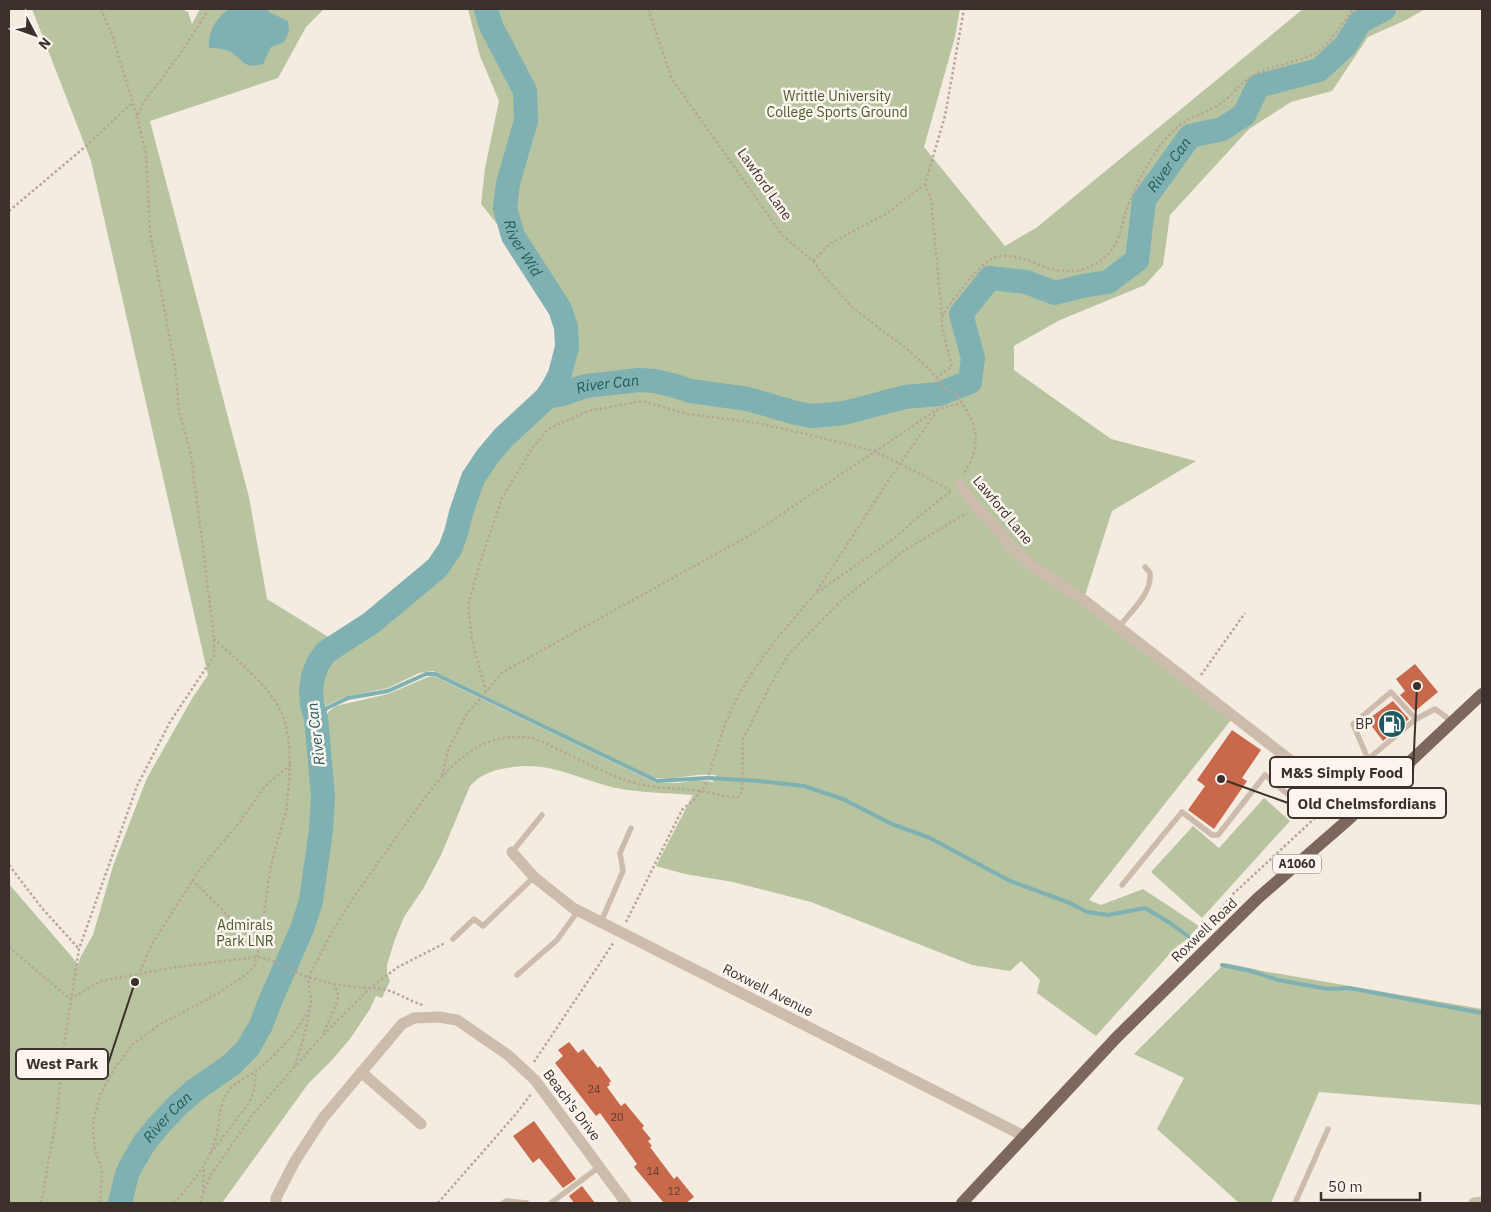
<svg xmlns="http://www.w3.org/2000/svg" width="1491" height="1212" font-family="'IBM Plex Sans',sans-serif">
<rect width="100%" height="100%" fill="#f4ebe1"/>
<!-- green -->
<path fill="#b8c4a0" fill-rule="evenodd" d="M32,9H182L188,12L192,24L200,9H324L306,27L278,78L150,121L249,497L267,599L330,638L369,616L396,596L425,569L441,549L446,539L455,505L466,478L479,456L495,437L543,390L555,373L558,357L560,329L556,313L548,297L510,240L481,204L485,168L499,101L480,56L468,9H960L955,37L924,147L1005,246L1036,228L1303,9H1425L1406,20L1368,37L1332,91L1291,102L1249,129L1170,215L1163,265L1145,285L1060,320L1014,346V370L1111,439L1196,461L1112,511L1082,605L1231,720L1089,900L1101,905L1143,889L1199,926L1186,940L1175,948L1096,1036L1037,993L1040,980L1021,961L1010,971L972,965L811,902L733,882L685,874L656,866L693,795C671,793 649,793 627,790C584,784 553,759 507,768C492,770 480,775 470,786L441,855L423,889L404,917L395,939L387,965V973L390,981L382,998L376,996L370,1009L350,1039L332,1060L308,1084L222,1203H9V884L78,964L81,956L93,935L113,866L147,778L193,697L208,675L91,161ZM330,638L341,653C320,667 315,682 320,706L323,707L343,698L353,695L388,688L419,673L433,671L652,777C673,782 695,772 716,775L713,782L695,780L679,783H656L434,676L428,677L388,694L336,706L329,711L325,719L310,721C301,688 298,660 330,638Z
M1264,798L1290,821L1202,918L1151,872L1193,826L1219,848Z
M1225,963L1268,972L1482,1009V1105L1319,1092L1271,1203H1239L1157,1129L1184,1078L1134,1054Z"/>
<!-- water -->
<path fill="#7fb0b2" d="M229,9H265L271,13L288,21L289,32L284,42L271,47L263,64C244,68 247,64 234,54C227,49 217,48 209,48C207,32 217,17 229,9Z"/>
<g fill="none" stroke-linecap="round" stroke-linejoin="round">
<!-- stream -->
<path stroke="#7fb0b2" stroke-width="4" d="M316,718L327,708L348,698L388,691L426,674H435L657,781L708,778L760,781L804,786L843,799L892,824L930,838L1010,881L1070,903L1087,912L1108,915L1145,908L1170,923L1189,937
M1222,965L1251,971L1278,980L1328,989L1349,988L1482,1013"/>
<!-- river -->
<g stroke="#7fb0b2" stroke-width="24">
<path id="s1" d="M486,9L491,26L525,91L526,121L508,183L505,208L513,236L560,309L566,327L567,347L560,374L554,386L547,397"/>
<path id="s2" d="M120,1203L127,1174L133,1162L145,1142L159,1125L177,1106L195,1090L231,1065L248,1048L261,1025L271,999L302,929L311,901L321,830L323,796L316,718L312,705L311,691L313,676L318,663L326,652L371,623L437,568L450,549L456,533L461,513L473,478L487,457L504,437L547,397L562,394L586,386L639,380L655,381L672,385L691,391L748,399L796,413L812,416L844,413L905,397L939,394L970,382L973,358L961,314L990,278L1026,282L1055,293L1082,286L1108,282L1137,260L1144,200L1190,136L1222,129L1244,115L1258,86L1319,70L1345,46L1360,22L1384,9"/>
</g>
</g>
<!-- building -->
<path fill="#c8694b" d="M1415,664L1438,692L1415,711L1400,695L1405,691L1396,679Z
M1393,701L1409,719L1383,741L1367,720Z
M1232,730L1261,750L1242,778L1247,781L1214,829L1188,810L1205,786L1197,780Z
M569,1042L578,1053L583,1049L598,1068L600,1066L611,1081L609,1083L610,1085L607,1087L621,1106L625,1103L644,1126L642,1128L651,1139L648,1141L652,1146L650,1147L674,1179L677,1176L694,1197L686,1203H664L634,1167L637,1164L600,1113L596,1116L555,1063L563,1056L558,1050Z
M534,1121L576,1179L563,1188L539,1158L533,1163L513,1136Z
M582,1186L595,1203H574L569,1196Z"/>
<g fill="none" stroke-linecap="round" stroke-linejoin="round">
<!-- path -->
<path stroke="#b9a596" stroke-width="2.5" stroke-dasharray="2.5 2.5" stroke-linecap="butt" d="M101,9L112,35L137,116
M648,9L672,79L783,236L813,261L825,277L853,308L907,349L928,368L943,386L957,395L967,411L973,424L976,437L975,450L970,463L963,475
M925,184L931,198L942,317
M9,211L86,146L133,102
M813,261L831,243L886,214L925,184L945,116L964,9
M936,378L952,366C950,357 940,327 942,318C944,311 956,296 961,290C968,281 986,259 996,257C1010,253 1024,259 1037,264C1061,274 1083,275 1104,258C1122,244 1121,220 1130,201C1140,176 1158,142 1179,126C1192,115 1210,112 1223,102C1233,94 1242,81 1254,75C1274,64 1303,63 1321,49C1335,38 1342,21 1354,9
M817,591L884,487L937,411
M214,639C236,659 272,688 283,716C289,731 289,749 290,765
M1201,675L1245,613
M486,692L472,640L468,606L478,569L502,498L531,450L548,429L588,411L642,401L688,414L751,422L806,434L874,451L901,464L950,490
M442,776L448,750L466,715L503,672L752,534L938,409L962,403
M9,865L41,907L79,949
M192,880L247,934L260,943
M626,922L682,810L695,799L705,786L725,724L738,696L753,671L778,637L815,594L896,537L918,517L950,492
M1195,941L1232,895L1315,818
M9,947L70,999
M70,999L101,981L177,967L256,957C276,959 292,973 311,978C326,982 341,986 356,987C365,988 374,987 383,989C397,992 409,1001 423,1005
M324,1032L337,1002L338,994L334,984
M534,1062L614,942
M295,1065L303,1041L310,1008
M211,1153L249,1103L254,1090L256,1071
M203,1192L204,1167
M41,1203L57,1115L63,1051L79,949L137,786L170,722L214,656V639L203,548L190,450L179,412L175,366L150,233L146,155L137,116L144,102L180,54L209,9
M100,1203L102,1171L95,1149L93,1132L94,1118L100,1095L114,1069L132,1045L159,1025L217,994L244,976L254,967L260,943L271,864L287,808L290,765L265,786L239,823L200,869L152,944L139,974
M174,1203C190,1185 206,1167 214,1144C221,1126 217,1106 229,1090C236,1082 248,1077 257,1070C276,1055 300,1030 310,1007C313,998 307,986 309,977C311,969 318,961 321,953C341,912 369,876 395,839C418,808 439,773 471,751C491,738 513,734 536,739C568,753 598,771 631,782C654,789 677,788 700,791C713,793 725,797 738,797L742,792L743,739L771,684L789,654L842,600L905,550L967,513
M200,1203L210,1176L254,1113L322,1036L371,987L398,967L445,943
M438,1203L516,1114L531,1094"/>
<!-- lane -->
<path stroke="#cdbbac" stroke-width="5.5" d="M1119,627C1131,611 1152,594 1150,573L1145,567
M1368,759L1416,719
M1379,791L1368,759L1353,724L1391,692L1416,719L1435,709L1453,722
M512,852L542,815
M1122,885L1182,812L1212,835H1218L1265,775C1282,789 1301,809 1324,810C1329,810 1335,809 1340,808
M601,922L623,871L620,853L631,828
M453,939L474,919L483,926L534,877
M517,975L557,940L578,911
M503,1203L506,1201L527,1203
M551,1203L599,1167
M1295,1203L1328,1129"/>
<!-- street -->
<path stroke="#cdbbac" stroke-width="11" d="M960,485L977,508L992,523L1010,545L1032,566L1084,600L1317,781L1349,819
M512,852L534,877L573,908L1024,1136
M361,1072L421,1124
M276,1203V1198L295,1161L323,1118L402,1024L414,1018L439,1017L457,1020L508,1055L535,1080L626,1203
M1474,1203L1482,1202"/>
<!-- primary -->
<path stroke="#7d675c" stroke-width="12" d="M962,1203L1116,1038L1258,898L1349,819L1482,694"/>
</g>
<!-- icons -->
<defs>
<g id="fuel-disc" transform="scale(1.4375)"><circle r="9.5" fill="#1f5a5e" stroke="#fbf5ee"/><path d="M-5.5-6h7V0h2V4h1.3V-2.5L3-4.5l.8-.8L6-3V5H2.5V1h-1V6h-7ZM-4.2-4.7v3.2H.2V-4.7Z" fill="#fff"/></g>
</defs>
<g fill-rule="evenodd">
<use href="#fuel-disc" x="1392" y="724"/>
</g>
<g text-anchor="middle" stroke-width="5" stroke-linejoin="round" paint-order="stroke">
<!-- number labels -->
<g font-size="11" fill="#5e3e33">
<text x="594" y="1093">24</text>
<text x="617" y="1121">20</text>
<text x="653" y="1175">14</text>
<text x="674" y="1195">12</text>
</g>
<!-- shield labels -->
<rect fill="#fbf5ee" stroke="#756b66" stroke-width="1" x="1273" y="854.5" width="48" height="19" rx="4"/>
<g font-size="12" font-weight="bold" fill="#3b302b">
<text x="1297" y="868">A1060</text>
</g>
<!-- park labels -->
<g font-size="14" fill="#4a5a2e" stroke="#fbf5ee">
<text x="837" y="101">Writtle University<tspan x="837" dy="16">College Sports Ground</tspan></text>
<text x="245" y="930">Admirals<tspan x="245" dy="16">Park LNR</tspan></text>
</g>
<!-- street labels -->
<g font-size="14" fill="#3b302b" stroke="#fbf5ee">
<text transform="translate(765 184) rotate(55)" y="5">Lawford Lane</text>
<text transform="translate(1003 510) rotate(50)" y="5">Lawford Lane</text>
<text transform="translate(1204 930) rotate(-44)" y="5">Roxwell Road</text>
<text transform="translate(768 990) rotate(27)" y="5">Roxwell Avenue</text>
<text transform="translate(572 1105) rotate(53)" y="5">Beach's Drive</text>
</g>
<!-- poi labels -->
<g font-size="14" fill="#3b302b" stroke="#fbf5ee" text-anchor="end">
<text x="1373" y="729">BP</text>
</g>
<!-- water labels -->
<g font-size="15" font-style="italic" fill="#1f5a5e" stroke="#fbf5ee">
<text dy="5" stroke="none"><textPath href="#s2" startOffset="1780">River Can</textPath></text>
<text dy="5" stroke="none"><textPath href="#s1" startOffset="255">River Wid</textPath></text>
<text dy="5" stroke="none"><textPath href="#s2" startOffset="1031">River Can</textPath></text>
<text transform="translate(316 734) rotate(-97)" y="5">River Can</text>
<text dy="5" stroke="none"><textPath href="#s2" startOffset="100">River Can</textPath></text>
</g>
</g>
<!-- callouts -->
<path fill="none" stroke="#3b302b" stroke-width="2" d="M1417 686L1413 772M1221 779L1288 803M135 982L108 1064"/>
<g fill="#3b302b" stroke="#fbf5ee" stroke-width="2">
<circle cx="1417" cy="686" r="5"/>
<circle cx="1221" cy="779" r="5"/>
<circle cx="135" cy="982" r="5"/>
</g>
<g fill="#fbf5ee" stroke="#3b302b" stroke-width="2">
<rect x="1270" y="757" width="143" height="30" rx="5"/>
<rect x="1288" y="788" width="158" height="30" rx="5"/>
<rect x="16" y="1049" width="92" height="30" rx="5"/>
</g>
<g font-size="15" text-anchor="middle" font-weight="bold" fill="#3b302b">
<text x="1342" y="778">M&amp;S Simply Food</text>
<text x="1367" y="809">Old Chelmsfordians</text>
<text x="62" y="1069">West Park</text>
</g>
<!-- border -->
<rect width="1491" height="1212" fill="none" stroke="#3b302b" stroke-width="20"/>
<!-- north arrow -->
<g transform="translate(35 35) rotate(131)" stroke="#fbf5ee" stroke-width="4" paint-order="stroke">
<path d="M0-4L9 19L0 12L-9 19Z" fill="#3b302b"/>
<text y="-8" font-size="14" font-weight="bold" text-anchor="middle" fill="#3b302b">N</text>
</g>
<!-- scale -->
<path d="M1321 1192v8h99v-8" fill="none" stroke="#3b302b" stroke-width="2.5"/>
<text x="1328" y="1192" font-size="15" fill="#3b302b" stroke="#fbf5ee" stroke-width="4" paint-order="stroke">50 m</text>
</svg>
